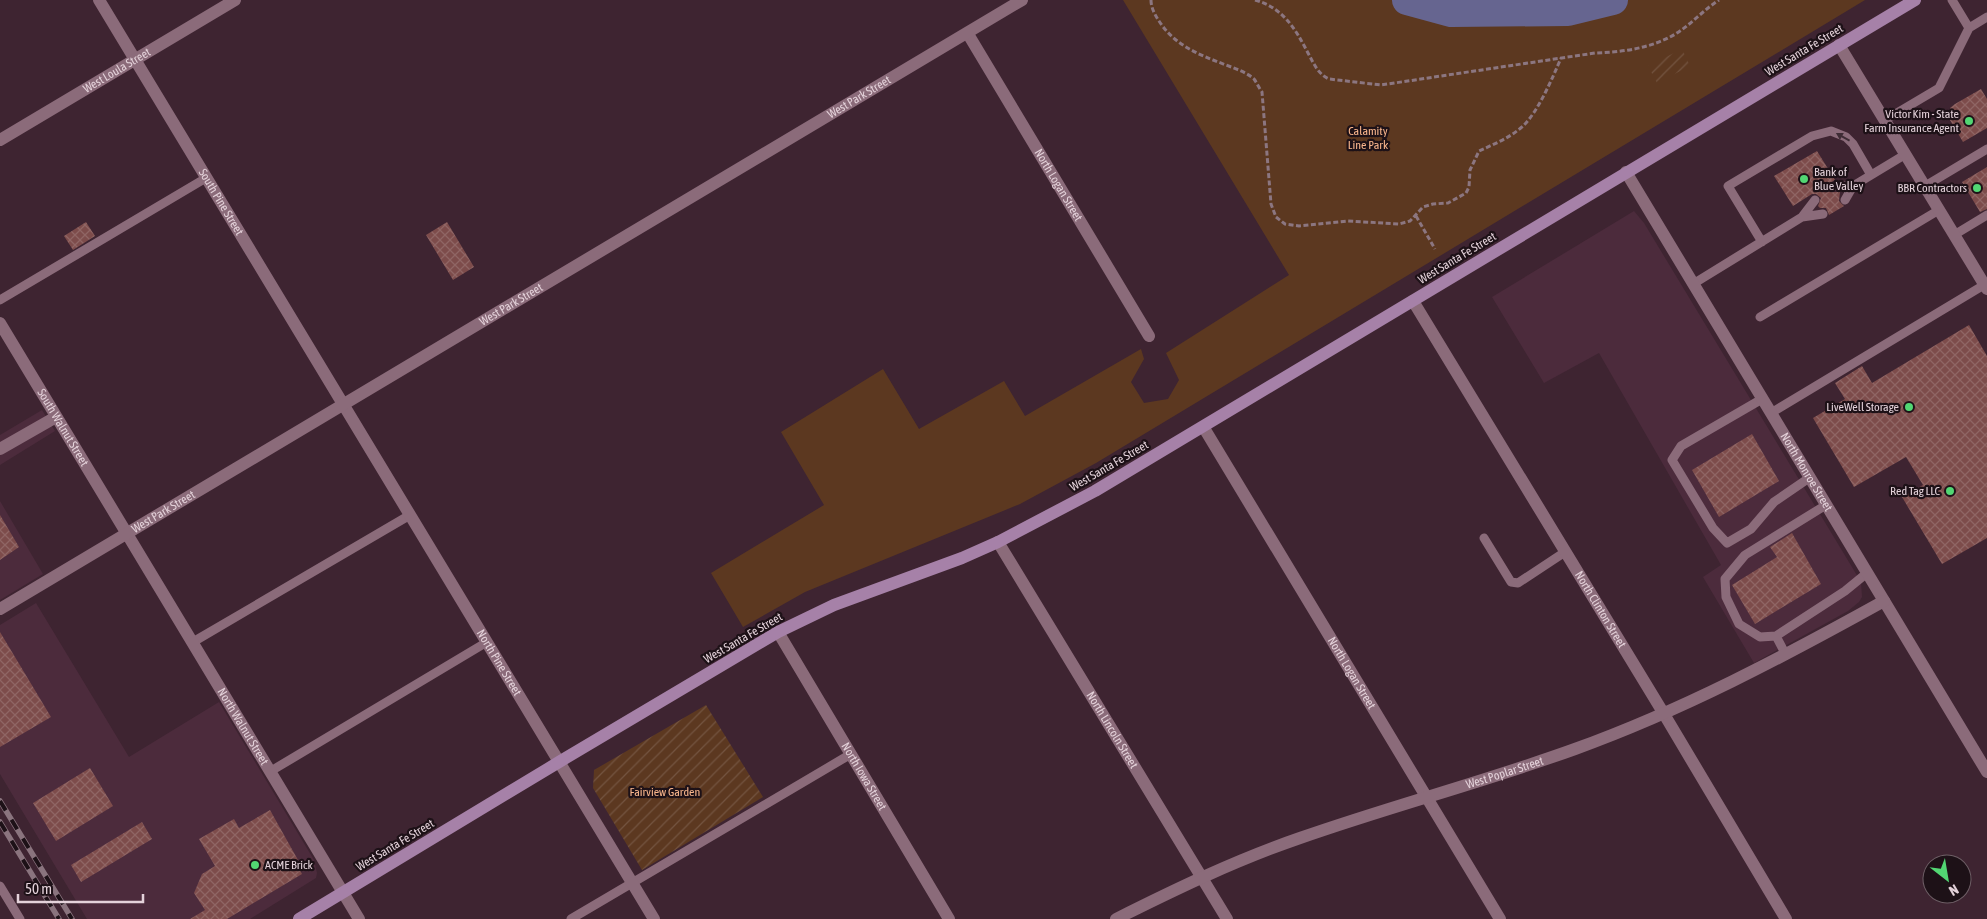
<svg xmlns="http://www.w3.org/2000/svg" width="1987" height="919" font-family="'Asap Condensed',sans-serif">
<defs>
<pattern id="forest-firs" width="22" height="20" patternUnits="userSpaceOnUse" patternTransform="scale(1.25)"><rect width="22" height="20" fill="#5c3820"/><path d="M5 1l3.5 6h-7zM16 11l3.5 6h-7z" fill="#735440"/></pattern>
<pattern id="garden-furrows" width="10" height="10" patternUnits="userSpaceOnUse" patternTransform="scale(1.25)"><rect width="10" height="10" fill="#5c3820"/><path d="M-1 1l2-2M0 10L10 0M9 11l2-2" fill="none" stroke="#735440"/></pattern>
<pattern id="building-cross-hatch" width="8" height="8" patternUnits="userSpaceOnUse" patternTransform="scale(1.25)"><rect width="8" height="8" fill="#7d4c4b"/><path d="M0 0l8 8M0 8l8-8" fill="none" stroke="#8f6564"/></pattern>
</defs>
<rect width="100%" height="100%" fill="#3e2431"/>
<!-- built -->
<path fill="#4c2b3c" d="M1634,211L1644,223L1861,582L1862,597L1859,602L1848,611L1754,663L1703,577L1721,565L1599,353L1544,383L1492,297Z
M42,410L55,431L0,465V435Z
M0,501L43,574L0,600Z
M36,603L129,757L219,702L314,860L317,873L316,878L250,919H87L0,774V625Z"/>
<!-- forest -->
<path fill="url(#forest-firs)" d="M1407,0H1613L1568,11L1451,12Z"/>
<!-- park -->
<path fill="#5c3820" d="M1123,0H1407L1451,12L1568,11L1614,0H1865L1096,463L1020,504L805,592L743,627L711,573L824,505L781,432L883,369L919,429L1004,381L1025,416L1141,349L1144,359L1131,382L1144,403L1168,399L1179,380L1166,353L1289,275Z"/>
<!-- garden -->
<path fill="url(#garden-furrows)" d="M1682,49L1690,66L1657,83L1648,66Z
M706,705L763,797L642,870L593,788L594,770Z"/>
<g fill="none" stroke-linecap="round" stroke-linejoin="round">
<!-- river -->
<path stroke="#666590" stroke-width="30" d="M1407,0L1451,12L1568,11L1613,0"/>
</g>
<!-- building -->
<path fill="url(#building-cross-hatch)" d="M1981,89L1987,99V128L1963,142L1947,115L1952,112L1950,108L1955,104Z
M1817,151L1835,180L1830,183V189L1833,192H1840L1839,201L1844,206L1829,215L1826,208H1820L1818,206L1821,198L1816,194H1812L1793,206L1774,176Z
M1987,167V209L1980,212L1962,182Z
M86,222L95,236L73,250L64,236Z
M447,222L474,267L453,280L426,235Z
M1969,325L1987,356V538L1942,564L1902,497L1923,485L1906,457L1854,487L1813,418L1845,399L1835,383L1862,366L1872,383Z
M1752,434L1779,481L1719,517L1692,470Z
M0,515L19,547L0,560Z
M1792,533L1821,584L1755,624L1732,585L1777,557L1770,547Z
M0,632L51,717L0,747Z
M90,768L113,806L56,841L33,803Z
M270,810L298,860L296,863L302,874L227,919H190L205,910L194,893L202,874L215,866L199,839L234,819L239,828Z
M142,822L152,839L81,882L71,865Z"/>
<g fill="none" stroke-linecap="round" stroke-linejoin="round">
<!-- path -->
<path stroke="#8c7680" stroke-width="3" stroke-dasharray="5 2.5" stroke-linecap="butt" d="M1151,0C1151,8 1155,15 1159,21C1175,46 1200,55 1226,65C1236,69 1246,72 1254,79C1257,83 1259,88 1262,92L1271,204L1276,217L1285,224L1299,226L1348,221L1399,224L1410,221L1423,207L1433,204L1448,203L1466,193L1469,187L1470,170L1479,151C1494,144 1510,138 1523,126C1538,112 1553,77 1561,58
M1255,0C1283,8 1295,28 1308,53C1314,64 1318,74 1329,79L1381,85L1595,53C1624,52 1655,48 1680,31C1693,22 1705,9 1719,0
M1416,216L1435,249"/>
<!-- service -->
<path stroke="#8b6b7a" stroke-width="9" d="M1952,0L1969,28L1987,17
M1885,120L1939,88L1969,28
M1836,186H1853L1906,154
M1925,186L1987,149
M1845,200L1853,186
M1802,217L1823,214
M1954,235L1987,215
M1762,242L1728,186L1812,136L1831,131L1846,137L1853,144L1871,175
M1693,284L1802,217L1815,200
M0,300L206,178
M1760,317L1939,210
M1762,399L1681,446L1672,460L1713,528L1727,543L1751,529L1774,502L1809,478
M1771,413L1984,285
M1826,505L1745,555L1725,579L1726,597L1739,624L1760,637L1776,636L1845,591L1867,573
M1484,538L1511,582L1518,583L1565,552
M1776,636L1786,655
M193,642L410,515
M271,771L487,642
M0,886L20,919
M571,919L851,754"/>
<!-- minor -->
<g stroke="#8b6b7a" stroke-width="12">
<path id="s1" d="M99,0L654,919"/>
<path id="s2" d="M968,34L1149,336"/>
<path d="M1839,45L1987,289"/>
<path id="s3" d="M0,140L235,0"/>
<path id="s4" d="M1626,172L1987,772"/>
<path id="s5" d="M1413,301L1664,714L1786,919"/>
<path id="s6" d="M0,323L359,919"/>
<path id="s7" d="M1204,428L1500,919"/>
<path d="M0,449L56,417"/>
<path id="s8" d="M998,542L1227,919"/>
<path id="s9" d="M0,609L1022,0"/>
<path id="s10" d="M1116,919C1176,889 1236,860 1300,838C1391,806 1484,782 1575,749C1683,710 1783,657 1884,601"/>
</g>
<!-- tertiary -->
<path stroke="#8b6b7a" stroke-width="12" id="s11" d="M778,632L949,919"/>
<!-- primary -->
<path stroke="#a681a8" stroke-width="12" d="M299,919L559,762L778,632L834,605L962,558L998,542L1095,491L1915,0"/>
<!-- rail casing -->
<g stroke="#8a747e" stroke-width="5.5">
<path id="rail" d="M0,801L72,919
M0,822L59,919"/>
</g>
<!-- rail -->
<use href="#rail" stroke="#1d1117" stroke-width="4" stroke-dasharray="11" stroke-linecap="butt"/>
</g>
<!-- one-way arrows -->
<defs><path id="oneway-solid" d="M-6-.8H1V-3.2L6.5 0L1 3.2V.8H-6Z" transform="scale(1.25)"/></defs>
<use fill="#3e2c35" href="#oneway-solid" transform="translate(1843 137) rotate(-151)"/>
<!-- markers -->
<g fill="#52d673" stroke="#1d1117" stroke-width="2">
<circle cx="1969" cy="121" r="5"/>
<circle cx="1804" cy="179" r="5"/>
<circle cx="1977" cy="188" r="5"/>
<circle cx="1909" cy="407" r="5"/>
<circle cx="1950" cy="491" r="5"/>
<circle cx="255" cy="865" r="5"/>
</g>
<g text-anchor="middle" stroke-width="4.5" stroke-linejoin="round" paint-order="stroke">
<!-- street labels -->
<g font-size="12" fill="#e4d2da" stroke="#1d1117">
<text transform="translate(1804 50) rotate(-31)" y="4">West Santa Fe Street</text>
<text dy="4" stroke="none"><textPath href="#s3" startOffset="136">West Loula Street</textPath></text>
<text dy="4" stroke="none"><textPath href="#s9" startOffset="1000">West Park Street</textPath></text>
<text dy="4" stroke="none"><textPath href="#s2" startOffset="176">North Logan Street</textPath></text>
<text dy="4" stroke="none"><textPath href="#s1" startOffset="236">South Pine Street</textPath></text>
<text transform="translate(1457 258) rotate(-31)" y="4">West Santa Fe Street</text>
<text dy="4" stroke="none"><textPath href="#s9" startOffset="595">West Park Street</textPath></text>
<text dy="4" stroke="none"><textPath href="#s6" startOffset="122">South Walnut Street</textPath></text>
<text transform="translate(1109 466) rotate(-30)" y="4">West Santa Fe Street</text>
<text dy="4" stroke="none"><textPath href="#s4" startOffset="350">North Monroe Street</textPath></text>
<text dy="4" stroke="none"><textPath href="#s9" startOffset="190">West Park Street</textPath></text>
<text dy="4" stroke="none"><textPath href="#s5" startOffset="361">North Clinton Street</textPath></text>
<text transform="translate(743 638) rotate(-30)" y="4">West Santa Fe Street</text>
<text dy="4" stroke="none"><textPath href="#s1" startOffset="774">North Pine Street</textPath></text>
<text dy="4" stroke="none"><textPath href="#s7" startOffset="286">North Logan Street</textPath></text>
<text dy="4" stroke="none"><textPath href="#s6" startOffset="471">North Walnut Street</textPath></text>
<text dy="4" stroke="none"><textPath href="#s8" startOffset="220">North Lincoln Street</textPath></text>
<text dy="4" stroke="none"><textPath href="#s10" startOffset="416">West Poplar Street</textPath></text>
<text dy="4" stroke="none"><textPath href="#s11" startOffset="168">North Iowa Street</textPath></text>
<text transform="translate(395 845) rotate(-31)" y="4">West Santa Fe Street</text>
</g>
<!-- poi labels -->
<g font-size="12" fill="#e4d2da" stroke="#1d1117" text-anchor="end">
<text x="1959" y="118">Victor Kim - State<tspan x="1959" dy="14">Farm Insurance Agent</tspan></text>
<text x="1814" y="176" text-anchor="start">Bank of<tspan x="1814" dy="14">Blue Valley</tspan></text>
<text x="1967" y="192">BBR Contractors</text>
<text x="1899" y="411">LiveWell Storage</text>
<text x="1940" y="495">Red Tag LLC</text>
<text x="265" y="869" text-anchor="start">ACME Brick</text>
</g>
<!-- park labels -->
<g font-size="12" fill="#fbb78d" stroke="#1d1117">
<text x="1368" y="135">Calamity<tspan x="1368" dy="14">Line Park</tspan></text>
<text x="665" y="796">Fairview Garden</text>
</g>
</g>
<!-- north arrow -->
<g transform="translate(1947 879) rotate(149)"><circle r="24" fill="#1d1117" stroke="#6d5e65"/>
<path d="M0-4L9 19L0 12L-9 19Z" fill="#52d673"/>
<text y="-8" font-size="14" font-weight="bold" text-anchor="middle" fill="#e4d2da">N</text>
</g>
<!-- scale -->
<path d="M18 894v8h125v-8" fill="none" stroke="#e4d2da" stroke-width="2.5"/>
<text x="25" y="894" font-size="15" fill="#e4d2da" stroke="#1d1117" stroke-width="4" paint-order="stroke">50 m</text>
</svg>
